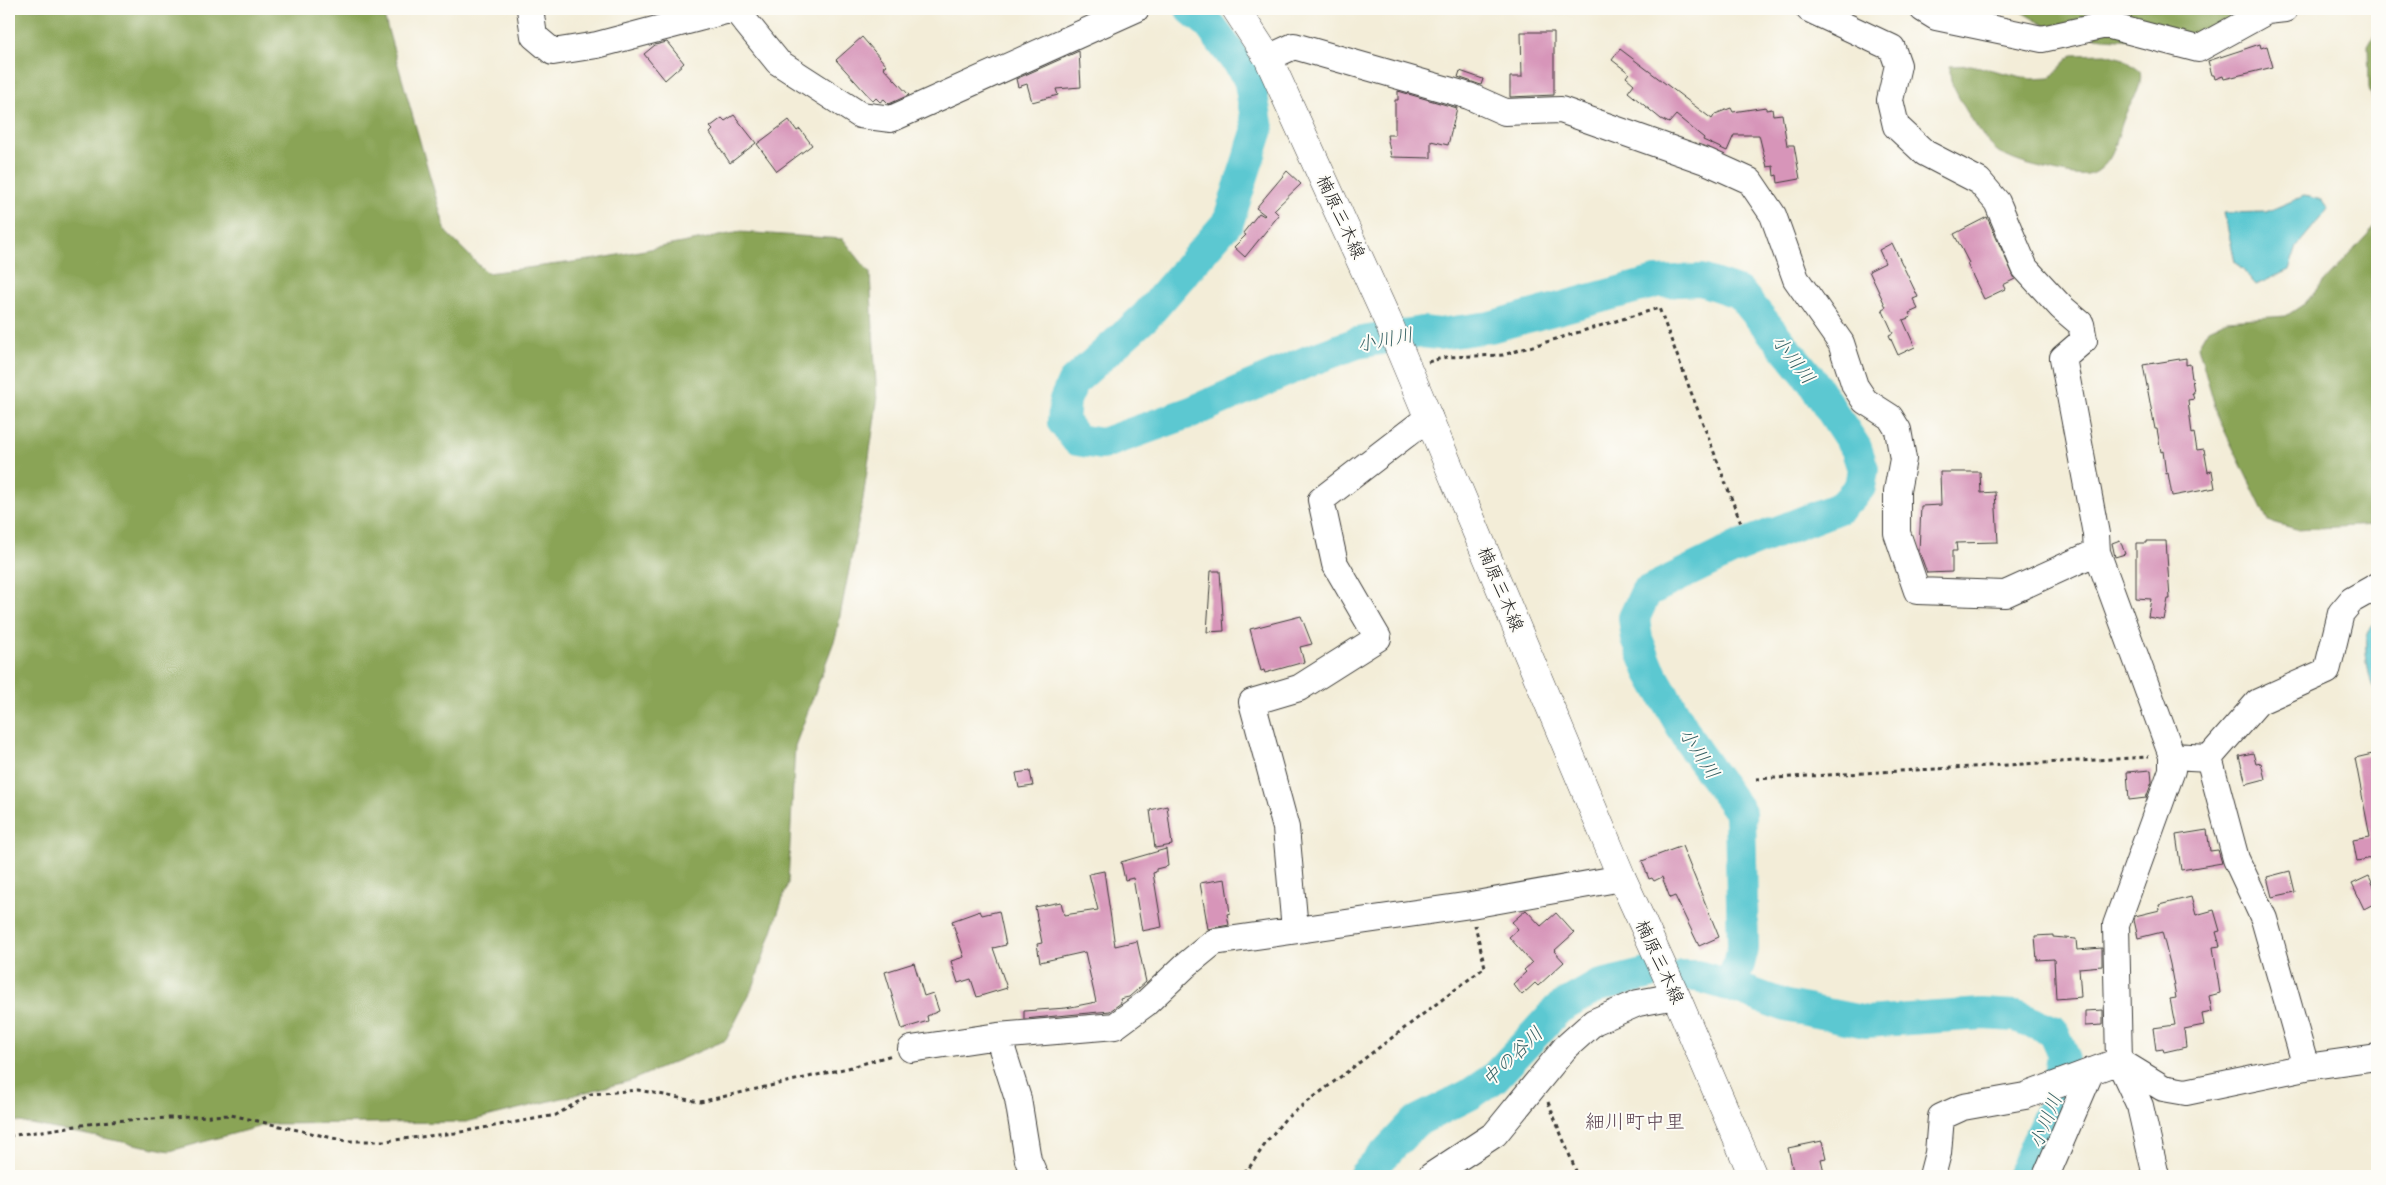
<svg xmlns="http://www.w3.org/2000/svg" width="2386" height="1185" font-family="Mali,'Klee One',sans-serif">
<rect width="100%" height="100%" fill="#fdfcf7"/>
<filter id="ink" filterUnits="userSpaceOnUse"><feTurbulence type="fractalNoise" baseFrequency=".02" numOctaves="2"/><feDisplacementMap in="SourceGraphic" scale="10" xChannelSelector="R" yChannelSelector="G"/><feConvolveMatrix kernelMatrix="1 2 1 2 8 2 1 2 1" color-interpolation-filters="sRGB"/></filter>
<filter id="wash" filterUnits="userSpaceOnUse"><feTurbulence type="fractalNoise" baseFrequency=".0096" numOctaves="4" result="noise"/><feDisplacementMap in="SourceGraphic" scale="20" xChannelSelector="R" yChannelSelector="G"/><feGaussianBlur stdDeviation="1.12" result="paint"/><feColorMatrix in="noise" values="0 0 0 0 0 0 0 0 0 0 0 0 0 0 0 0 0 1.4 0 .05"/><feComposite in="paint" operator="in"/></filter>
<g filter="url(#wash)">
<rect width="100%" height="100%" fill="#f3edd8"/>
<!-- forest -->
<path fill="#8aa456" stroke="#536039" d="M9,9H382L446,232L487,273L597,259L740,232L843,239L870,273L877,403L863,499L836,636L795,746L788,883L754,985L726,1040L630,1081L466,1122L269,1124L170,1151L9,1120Z
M2016,9H2291L2266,29L2247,35C2186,37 2121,46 2061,31C2044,27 2031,17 2016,9Z
M2377,30V113L2369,88L2368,45Z
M2105,54L2124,59L2140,71C2144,89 2129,103 2123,120C2116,139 2116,157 2099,170C2088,179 2071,175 2058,172C2038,167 2018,164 2000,153C1985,144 1962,105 1954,88C1950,81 1950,74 1950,66L1971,65L2031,79L2050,78L2072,55Z
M2377,224V525L2296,529L2268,521L2218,417L2198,346L2208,329L2227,320L2286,316L2304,304Z"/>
<!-- water -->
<path fill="#5cc8d1" stroke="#3c7276" d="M2304,196L2322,200L2328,209L2297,246L2289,270L2256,285L2235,261L2224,213L2266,212Z
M2377,620V694C2369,687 2364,647 2366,637C2368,629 2372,626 2377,620Z"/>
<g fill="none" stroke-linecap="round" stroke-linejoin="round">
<!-- river -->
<path stroke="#5cc8d1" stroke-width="32" d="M1191,9L1207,22L1249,78L1258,129L1228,222L1146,316L1073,382L1065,400L1063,422L1077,440L1102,444L1194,411L1311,360L1357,343L1422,332L1439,334L1490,327L1656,282L1701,280L1740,293L1810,378L1856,448L1863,469L1860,487L1841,507L1736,548L1646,592L1634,618L1637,639L1650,671L1695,750L1740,812L1743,948L1739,964L1728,985L1786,1006L1866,1022L1982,1014L2016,1016L2053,1031L2063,1054L2057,1097L2022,1176
M1682,976H1698L1728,985
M1364,1176L1415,1122L1469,1095L1494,1078L1558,1009L1598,986L1647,974"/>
</g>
<g id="blocks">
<!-- building -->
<path fill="#d795b9" d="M1521,32H1554V95L1510,97V77H1522Z
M862,37L886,65L883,67L909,95L889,104L884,99L880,102L876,98L873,101L836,60Z
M667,42L684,63L665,80L644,54L655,45Z
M2260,44L2261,48L2267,46L2273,67L2224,79L2223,76L2215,79L2214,75H2212L2208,61Z
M1620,49L1712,119L1715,114L1731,108L1733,112L1766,107V110L1772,109L1773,115L1782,114L1787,145H1794L1800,179L1778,183L1777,175L1774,176L1773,166L1767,167L1759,135H1734L1727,151L1703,140L1704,138L1676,115L1669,123L1661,119L1628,92L1634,84L1626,77L1629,73L1612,60Z
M1079,51L1081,87L1056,89L1058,95L1032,102L1027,84L1018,87L1016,79Z
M1460,71L1483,79L1481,85L1458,77Z
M1398,91L1457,108L1448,145L1431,141V158L1391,157L1387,135H1395V100H1398Z
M734,115L756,143L730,163L710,133L713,130L710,127L722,118L725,121Z
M789,120L797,131L800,129L812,145L777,171L757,144Z
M1287,171L1301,184L1274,210L1279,215L1245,257L1234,247L1246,235L1243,233L1259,213L1264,216L1265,215L1256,208Z
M1987,217L2015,279L2003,285L2005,289L1984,299L1967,264L1969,263L1954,234Z
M1892,243L1918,297L1913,299L1918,309L1909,313L1911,317L1903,320L1915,347L1898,355L1889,335L1893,333L1882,309L1886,307L1869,271L1885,263L1879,250Z
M2186,358V365L2190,364L2194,393H2192L2194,399L2188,400L2192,434L2194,433L2197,450L2204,449L2208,472L2212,471L2215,488L2172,496L2168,473L2166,474L2163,451L2161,452L2157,429H2155L2143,365Z
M1940,472H1980L1981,493L1995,492L1998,542L1956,543L1957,551H1952V572L1927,573L1919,551L1921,506L1941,505Z
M2120,540L2125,554L2115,557L2112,543Z
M2147,541H2166L2170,599H2168L2164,620L2148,617L2151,599L2136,598V543H2147Z
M1211,571H1220L1224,631L1207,632Z
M1301,616L1312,644L1300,647L1304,662L1265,673L1264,670L1261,671L1250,629Z
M2253,753L2256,764L2261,763L2265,779L2246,784L2239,756Z
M2377,753V857L2357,861L2353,840L2370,837L2355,758Z
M2151,770L2152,782L2146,798L2129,800L2127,772Z
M1030,771L1033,786L1019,788L1016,773Z
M1167,806L1172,845L1155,848L1150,810Z
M2207,830L2210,851L2218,850L2222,863L2181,870L2176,835Z
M1682,846L1719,937L1699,946L1675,896L1670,898L1662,877L1654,881L1652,878L1649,879L1642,861Z
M1166,849L1168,866L1156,869V872L1153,873L1162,927L1142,931L1133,878L1125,880L1121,862Z
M1104,871L1115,946L1137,941L1146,982L1129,997L1120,999L1121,1003L1110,1011L1024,1019V1011L1066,1008L1096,1002L1085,952L1040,962L1037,944L1042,943L1035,907L1061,902L1064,915L1098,910L1089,874Z
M2290,871L2295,892L2272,897L2267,877Z
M2369,876L2377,893V902L2364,909L2352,884Z
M1225,879L1230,913L1227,914L1229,925L1208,929L1200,883Z
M2191,897L2196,915L2214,910L2220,931L2216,932L2220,946L2213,947L2220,993L2209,996L2212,1012L2202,1014L2204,1025L2184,1029L2186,1047L2164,1052L2163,1049L2156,1050L2153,1028L2175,1025L2170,999L2176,998L2170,964L2162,932L2138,938L2134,920L2135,916L2160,910L2159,905Z
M1526,910L1541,926L1556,913L1574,933L1554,951L1564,962L1538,986L1535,983L1522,995L1513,984L1526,972L1524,970L1532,963L1509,937L1518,929L1512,922Z
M980,911L982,915L999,911L1006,945L993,948L1007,988L977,997L971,979L958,983L951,961L964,957L952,921Z
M2053,935V937L2076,939L2077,950L2102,948V966L2079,968L2081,997L2056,999L2054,959L2037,960L2035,936Z
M914,963L924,996L933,993L939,1011L927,1016L928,1021L902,1029L885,972Z
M2103,1010V1025L2085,1026V1011Z
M1822,1141L1826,1158L1821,1159L1824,1172L1819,1173L1820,1176H1794L1788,1148Z"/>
</g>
</g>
<g filter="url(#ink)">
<use href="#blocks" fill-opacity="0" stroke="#3c3b38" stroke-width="1"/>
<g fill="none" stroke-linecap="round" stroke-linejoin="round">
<!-- minor casing -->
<g stroke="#3c3b38" stroke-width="28">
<path id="minor" d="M530,9L534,36L553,52L597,45L733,9
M735,9L778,62L860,115L891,119L1136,9
M1923,9L1936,17L2042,39L2106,25L2198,49L2267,11L2285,9
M1268,58L1294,46L1469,96L1505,112L1561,110L1708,162L1750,181L1773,215L1796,279L1841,343L1855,386L1865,401L1890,417L1898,430L1903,459L1897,491V533L1917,591L2005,594L2097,552L2096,534L2063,358L2084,340L2081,324L2061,307L2025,268L1997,202L1979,181L1925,153L1896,126L1890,100L1898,65L1892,48L1809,9
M2097,552L2172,756V770L2116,925L2119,1061L2140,1106L2156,1176
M2172,756L2209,758L2236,859L2264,919L2306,1067
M2209,758L2258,702L2327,671L2341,613L2352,600L2377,586
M1295,930L1286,828L1252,702L1299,688L1378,638L1335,564L1321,500L1429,417
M998,1036L1018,1099L1028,1160L1035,1176
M911,1049L998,1036L1115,1026L1145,1004L1186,965L1214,942L1471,905L1622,878
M1431,1176L1495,1134L1565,1048L1594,1022L1638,1003L1676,996
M1932,1176L1938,1153L1941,1117L1963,1107L2025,1096L2119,1061L2163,1088L2186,1092L2306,1067L2377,1057
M2046,1176L2091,1071"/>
</g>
<!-- major casing -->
<g stroke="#3c3b38" stroke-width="29">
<path id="major" d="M1236,9L1268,58L1387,319L1622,878L1676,996L1753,1176"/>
</g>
<!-- path -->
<path stroke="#3c3b38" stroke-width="3" stroke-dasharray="4 4" stroke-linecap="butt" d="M1428,362L1446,357L1503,355L1659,308L1742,526
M1756,779L2149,757
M1548,1102L1578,1176
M9,1136L109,1121L231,1115L346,1141H385L455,1133L556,1115L591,1094L638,1090L700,1102L852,1067L892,1055
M1236,1176L1249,1168L1268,1140L1285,1119L1485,967L1475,925"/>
<!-- minor -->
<use href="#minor" stroke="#fff" stroke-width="26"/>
<!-- major -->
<use href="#major" stroke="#fff" stroke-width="28"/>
</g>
</g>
<g text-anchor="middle" stroke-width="4" stroke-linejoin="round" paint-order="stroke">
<!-- street labels -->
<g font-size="18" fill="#1c1c1c" stroke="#fdfcf7">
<text transform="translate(1341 217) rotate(65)" y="6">楠原三木線</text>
<text transform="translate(1501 589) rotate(67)" y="6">楠原三木線</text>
<text transform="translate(1660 962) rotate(65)" y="6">楠原三木線</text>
</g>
<!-- water labels -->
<g font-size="19" font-style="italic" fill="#366164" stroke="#fdfcf7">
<text transform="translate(1385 339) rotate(-11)" y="7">小川川</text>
<text transform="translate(1794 359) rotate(52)" y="7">小川川</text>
<text transform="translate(1700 753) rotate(57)" y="7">小川川</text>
<text transform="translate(1512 1056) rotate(-44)" y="7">中の谷川</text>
<text transform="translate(2045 1121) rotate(-68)" y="7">小川川</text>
</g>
<!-- quarter labels -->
<g font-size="20" fill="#5d4653" stroke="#fdfcf7">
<text x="1635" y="1128">細川町中里</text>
</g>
</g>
<!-- margin -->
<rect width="2386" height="1185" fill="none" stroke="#fdfcf7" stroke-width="30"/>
</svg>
